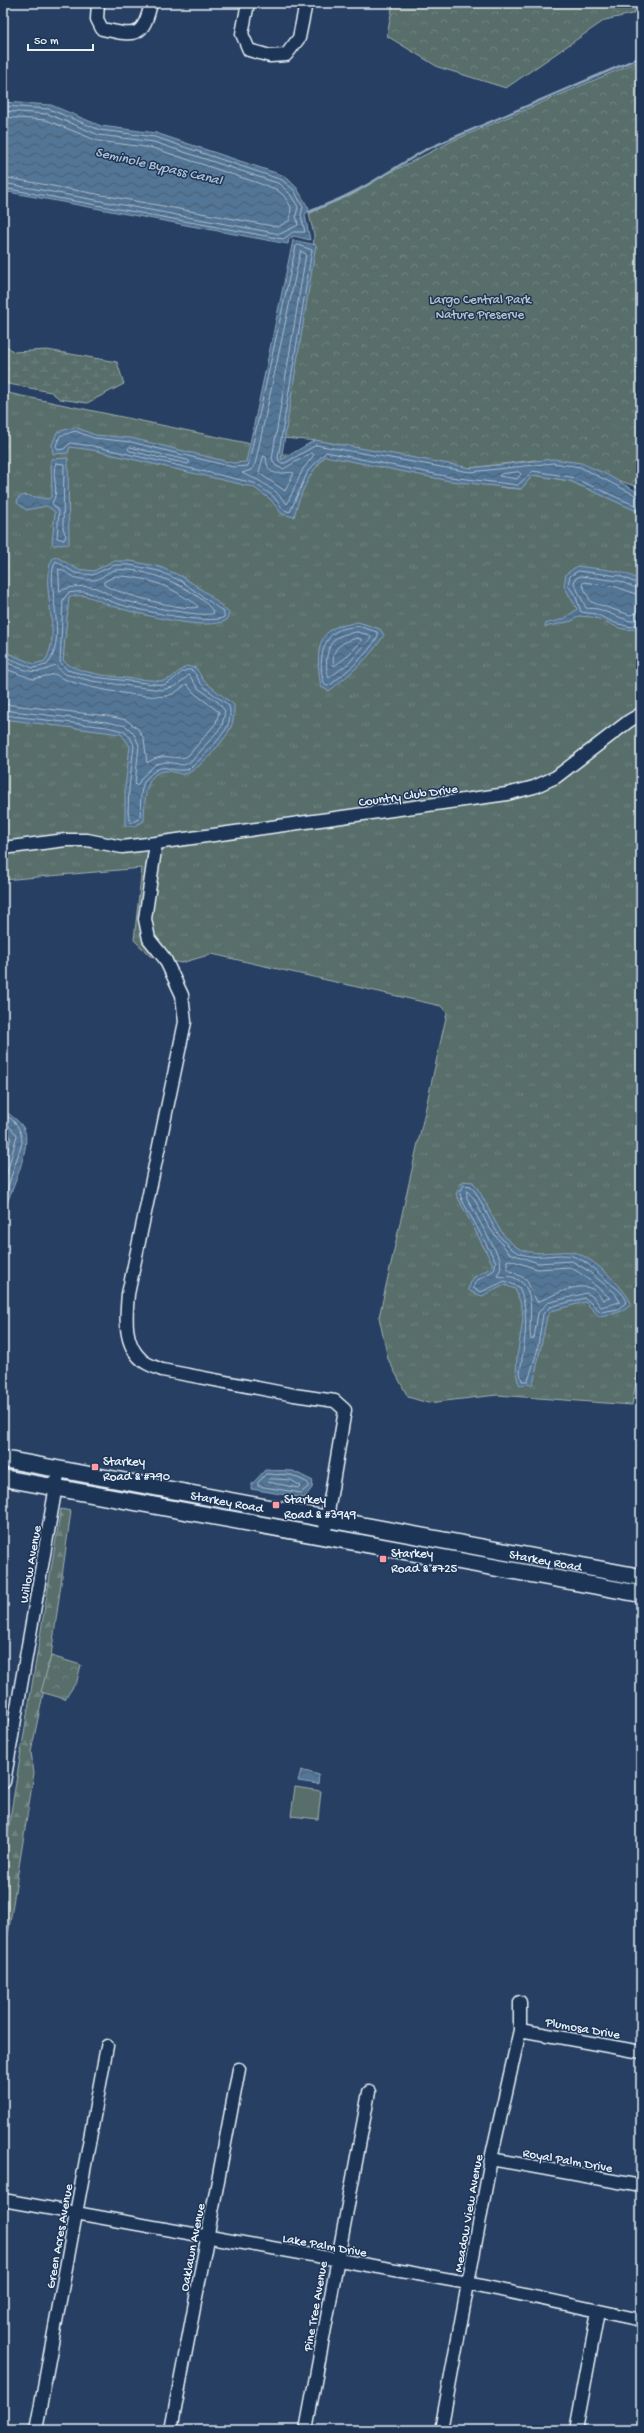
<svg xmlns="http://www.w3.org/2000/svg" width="644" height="2433" font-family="'Gochi Hand',sans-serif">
<defs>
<pattern id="grass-tufts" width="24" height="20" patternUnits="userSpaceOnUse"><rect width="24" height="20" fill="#586e6a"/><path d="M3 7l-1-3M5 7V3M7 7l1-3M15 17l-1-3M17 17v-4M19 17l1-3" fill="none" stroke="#708380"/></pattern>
<pattern id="forest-firs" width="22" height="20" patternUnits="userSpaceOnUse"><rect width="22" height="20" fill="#586e6a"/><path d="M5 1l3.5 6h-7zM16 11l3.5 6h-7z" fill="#708380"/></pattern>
<pattern id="wetland-marsh" width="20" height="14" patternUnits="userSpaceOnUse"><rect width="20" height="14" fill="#586e6a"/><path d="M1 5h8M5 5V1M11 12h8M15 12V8" fill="none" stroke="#708380"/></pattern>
<pattern id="park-crowns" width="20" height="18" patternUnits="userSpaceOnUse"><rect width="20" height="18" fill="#586e6a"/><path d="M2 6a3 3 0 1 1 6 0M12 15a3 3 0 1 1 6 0" fill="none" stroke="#708380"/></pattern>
<pattern id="water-waves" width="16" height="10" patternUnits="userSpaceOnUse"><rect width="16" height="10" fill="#527596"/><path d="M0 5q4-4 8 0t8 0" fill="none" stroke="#4c5e70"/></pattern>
</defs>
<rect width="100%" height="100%" fill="#273f62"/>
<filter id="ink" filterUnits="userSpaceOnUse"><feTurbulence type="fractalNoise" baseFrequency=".025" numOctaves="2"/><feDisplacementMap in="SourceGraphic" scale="8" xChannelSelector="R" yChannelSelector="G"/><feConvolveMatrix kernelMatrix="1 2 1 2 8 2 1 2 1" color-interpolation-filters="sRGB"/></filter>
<g filter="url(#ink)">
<!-- grass -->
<path fill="url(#grass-tufts)" stroke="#a0b0b1" d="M3,392L256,445L282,454L334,456L506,488L521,489L533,475L570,481L641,512V1354L632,1405L497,1395L428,1403L408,1397L388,1359L379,1317L447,1013L441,1006L212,954L181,963L150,956L134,940L142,868L3,880Z"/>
<!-- forest -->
<path fill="url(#forest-firs)" stroke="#a0b0b1" d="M61,1509L71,1511L51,1656L31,1752L34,1773L3,1966V1861Z"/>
<!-- wetland -->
<path fill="url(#wetland-marsh)" stroke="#a0b0b1" d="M3,343L14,352L47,350L117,362L124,384L87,403L60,399L51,392L3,383Z"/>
<!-- park -->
<path fill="url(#park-crowns)" stroke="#a0b0b1" d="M393,3H641V12L605,20L506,88L438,67L387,36Z
M641,60V488L614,479L535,460L469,468L319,441L282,438L313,254L314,235L309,214L452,141Z
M51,1656L81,1665L77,1681L65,1699L41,1692Z"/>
<!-- pitch -->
<path fill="#586e6a" stroke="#a0b0b1" d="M295,1787L321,1791L318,1819L291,1816Z"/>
<!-- water -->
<path fill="url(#water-waves)" stroke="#8ea7bd" d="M3,102L51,105L101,126L156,133L285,176L297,188L309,209L305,215L310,240L294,236L289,239L288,244L3,191Z
M293,240L316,245L281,460L315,440L471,468L553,459L581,463L604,473L641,494V513L570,481L533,475L521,489L450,481L325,456C309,474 300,493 294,517L282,514L270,499L253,487L92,450L70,447L68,453L53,454L52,445L57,432L75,427L95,435L131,438L233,463L246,462Z
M68,458L69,544L54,545L52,543L55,512L47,506L26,510L17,503L18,498L24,495L48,499L52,496L51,459Z
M57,557L77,569L94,571L113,561H130L160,567L183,577L208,594L229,613L227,620C207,632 139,614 115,607C96,602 91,592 69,597L63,660C77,677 141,679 163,681L171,678L186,666L196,668L204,681L234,705C234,713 234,721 230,729C226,739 197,772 185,774C180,775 173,771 167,771C143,770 145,805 144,821L135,826H125V788L130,746L121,734L3,719V651L34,664L45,661C64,631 37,584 53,558Z
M577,566C593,569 633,569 641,584V627C621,635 613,622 595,618C590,616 584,617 579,616L572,621L545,627V624L564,619L577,609L564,586L566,574Z
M358,622L380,629L384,635C370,658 349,675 329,691L321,687C318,668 313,636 336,627C343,625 351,624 358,622Z
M3,1108C8,1115 18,1119 23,1127C34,1143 10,1195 3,1212Z
M463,1181L473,1182C488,1201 495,1232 515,1246C532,1258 553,1250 572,1252C590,1254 624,1287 631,1303C627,1313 610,1314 599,1316L585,1302L551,1311L547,1317L534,1380L532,1384L520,1385C510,1372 523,1333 523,1315C522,1306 519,1298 515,1289L505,1285L482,1296L471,1292L468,1289L473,1278L492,1267V1263L456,1194Z
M265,1470L293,1471L313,1481L312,1488L304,1498L251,1489L252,1484Z
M301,1770L319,1775L318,1784L298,1781Z"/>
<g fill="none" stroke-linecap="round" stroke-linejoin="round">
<!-- shore -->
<path stroke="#acbfd1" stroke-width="1" d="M3,106L49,109L100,130L155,137L282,180L294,190L303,207L301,215L305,232H293L283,239L3,188
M3,111L48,114L99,135L154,142L280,184L290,194L298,207L296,215L298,225L280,234L3,183
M3,117L46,120L98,141L153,148L276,189L285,197L291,207L290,220L278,227L3,177
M301,251L306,254L272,459L276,466L283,469L311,453L314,455L303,469L287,504L276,492L258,480L242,473L251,470L255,464Z
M130,447L187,460L190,462L188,464L130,451L128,449Z
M264,456L266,457C268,482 283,470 294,473L285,491L259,473Z
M56,463L64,464L63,528L66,536L64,540L57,538L59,512L52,503C61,490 50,476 56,463Z
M519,472L521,474L517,479L499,476L501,474Z
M641,498L580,467L553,463L470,472L316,445L285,463H280L278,458L312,250L298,245L296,246L248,466L233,467L131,442L94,438L75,431L60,436L56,445L58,450L64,449L70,443L93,446L254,483L273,496L284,510L290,512L308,471L326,452L450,477L518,485L533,471L571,477L641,508
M59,569C64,570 67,574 72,576C77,579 87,580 93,580C101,580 107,571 115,570C143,566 200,589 214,613C205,619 131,603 118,599C110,596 103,590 96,588C84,585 71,586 60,591Z
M116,576C142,576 165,584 186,598C190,600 196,603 198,607C186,612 117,593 104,585V582Z
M641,585L620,576L578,571L570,576L568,585L576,597L581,612L596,614L615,623L631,627L641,623
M641,590L619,581L580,576L575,579L574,583L586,608L598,609L630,621L641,618
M641,596L617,587L584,582L582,584L591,602L630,615L641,612
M358,626L377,632L378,636C367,656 347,671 329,686L325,685C318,670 320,640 337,631C342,628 352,627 358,626Z
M357,632L370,635L371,638L349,663L329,678C324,666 326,644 338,637C343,634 352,633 357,632Z
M357,638L361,639V642L344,659L334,666C330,648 342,642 357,638Z
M3,656L33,668L47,665C70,638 43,580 56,561L75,573L93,575L114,565H130L159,571L181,581L224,612V617C211,626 132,609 115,603C97,596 89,589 68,593L63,600L60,662L67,670L94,677L163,685C174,682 177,673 187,670C196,668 197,680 202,685C210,693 221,698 229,706C231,713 230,720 227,727C223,736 194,769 185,770C166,772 164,759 146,779C139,788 141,807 140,818L131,823L128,812L129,789L134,745L130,737L123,731L107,727L3,715
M3,661C23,669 35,678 55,665L65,674L92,681L162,690L176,686L189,675L198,688L218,702L225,711L222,726L192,761L184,765L167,762L156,764L142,777L137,786L135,784L139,745L134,734L126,726L107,722L3,710
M3,668L33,679L55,674C69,686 147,699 166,696C176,694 180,688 187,684L193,692L219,712L216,723L188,756C175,762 166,750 147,763L144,739L138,729L126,720L108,716L3,704
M3,1114C15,1119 22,1130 22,1143L3,1202
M3,1119L17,1135L3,1189
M3,1127L11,1137L3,1169
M464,1185L471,1186C486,1205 492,1234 512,1249C531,1263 552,1252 572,1256C584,1259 595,1270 604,1278C613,1286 622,1290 627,1302L618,1309L601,1312L585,1298L550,1307L543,1314L537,1352L528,1381H522L520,1373C524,1343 531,1315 519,1287L505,1281L481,1292L473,1288L476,1281L494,1270L496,1262L462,1200L460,1194Z
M467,1191L474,1198L488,1226L509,1253L538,1263L572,1261L587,1270L615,1293L620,1302L601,1307L592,1296L586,1293L547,1303L538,1313L534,1338L531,1340C527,1321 539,1289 515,1278C509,1275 503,1278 497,1276L501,1268L500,1259L467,1198Z
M510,1260L537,1269L570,1267L583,1275L610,1298L603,1300C600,1296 597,1291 592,1289C577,1281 551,1297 537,1302L526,1279L507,1269V1261Z
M266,1474L292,1475L308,1483L309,1486L301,1493L258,1486V1483Z
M275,1479L291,1480L300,1486L298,1488L268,1482L269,1479Z"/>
<!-- stream -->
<path stroke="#8ea7bd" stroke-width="2.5" d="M309,212L354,193L425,150L641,57"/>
<!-- minor casing -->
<g stroke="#e8f1f8" stroke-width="15">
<path id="minor" d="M98,3L97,19L102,29C135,36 143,39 151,3
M248,3L242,34L249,50L270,56L286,55L299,38L306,3
M3,848L66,840H87L122,847L156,843
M324,1536L345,1410L335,1401L294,1395L162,1370C156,1367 147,1365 142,1360C123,1344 126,1316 128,1294L185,1022L182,995L165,959L149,939L145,919L156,843L507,794L534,787L556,777L629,721L641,714
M4,1782L59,1469
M520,2030L641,2052
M491,2159L641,2186
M3,2200L468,2283L641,2320
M36,2430L107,2046
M171,2430L239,2069
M306,2430L369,2092
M441,2430L491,2159L520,2030V2002
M576,2430L598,2312"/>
</g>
<!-- major casing -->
<g stroke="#e8f1f8" stroke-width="19">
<g id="major">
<path id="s1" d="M3,1459L641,1577"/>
<path d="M3,1478L641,1594"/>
</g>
</g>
<!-- minor -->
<use href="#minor" stroke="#1d3557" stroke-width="12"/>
<!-- major -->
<use href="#major" stroke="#1d3557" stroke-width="16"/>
</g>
</g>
<!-- markers -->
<g fill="#ff9aa2" stroke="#1d3557" stroke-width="1.5">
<rect x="91" y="1463" width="8" height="8" rx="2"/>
<rect x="272" y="1501" width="8" height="8" rx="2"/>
<rect x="379" y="1555" width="8" height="8" rx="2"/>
</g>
<g text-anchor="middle" stroke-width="3" stroke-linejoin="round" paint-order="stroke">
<!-- park labels -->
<g font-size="13" fill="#b6c3c6" stroke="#1d3557">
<text x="480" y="303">Largo Central Park<tspan x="480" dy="15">Nature Preserve</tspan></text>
</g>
<!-- street labels -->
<g font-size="13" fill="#e8f1f8" stroke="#1d3557">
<text transform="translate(408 794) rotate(-8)" y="5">Country Club Drive</text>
<text dy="5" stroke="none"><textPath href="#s1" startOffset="228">Starkey Road</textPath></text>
<text dy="5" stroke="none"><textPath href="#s1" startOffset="552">Starkey Road</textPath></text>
<text transform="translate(29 1564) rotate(-80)" y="5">Willow Avenue</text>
<text transform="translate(583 2027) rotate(10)" y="5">Plumosa Drive</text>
<text transform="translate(568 2159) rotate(10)" y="5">Royal Palm Drive</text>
<text transform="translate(467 2213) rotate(-80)" y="5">Meadow View Avenue</text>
<text transform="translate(58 2236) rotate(-80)" y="5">Green Acres Avenue</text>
<text transform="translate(325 2244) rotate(10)" y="5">Lake Palm Drive</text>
<text transform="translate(191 2247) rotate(-79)" y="5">Oaklawn Avenue</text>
<text transform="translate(314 2306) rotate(-80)" y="5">Pine Tree Avenue</text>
</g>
<!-- poi labels -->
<g font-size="13" fill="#e8f1f8" stroke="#1d3557" text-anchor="start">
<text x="103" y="1465">Starkey<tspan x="103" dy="15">Road &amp; #790</tspan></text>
<text x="284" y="1503">Starkey<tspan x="284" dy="15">Road &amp; #3949</tspan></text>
<text x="391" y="1557">Starkey<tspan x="391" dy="15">Road &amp; #725</tspan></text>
</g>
<!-- water labels -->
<g font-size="14" font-style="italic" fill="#acbfd1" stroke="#1d3557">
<text transform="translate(159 165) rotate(13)" y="5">Seminole Bypass Canal</text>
</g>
</g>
<!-- margin -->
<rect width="644" height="2433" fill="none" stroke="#1d3557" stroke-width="16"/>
<rect x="8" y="8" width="628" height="2417" fill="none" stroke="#e8f1f8" stroke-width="1.5" filter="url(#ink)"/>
<!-- scale -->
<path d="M28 44v6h65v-6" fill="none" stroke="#e8f1f8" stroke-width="2"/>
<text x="34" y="44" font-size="12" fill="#e8f1f8" stroke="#1d3557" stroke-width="3" paint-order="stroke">50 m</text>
</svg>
